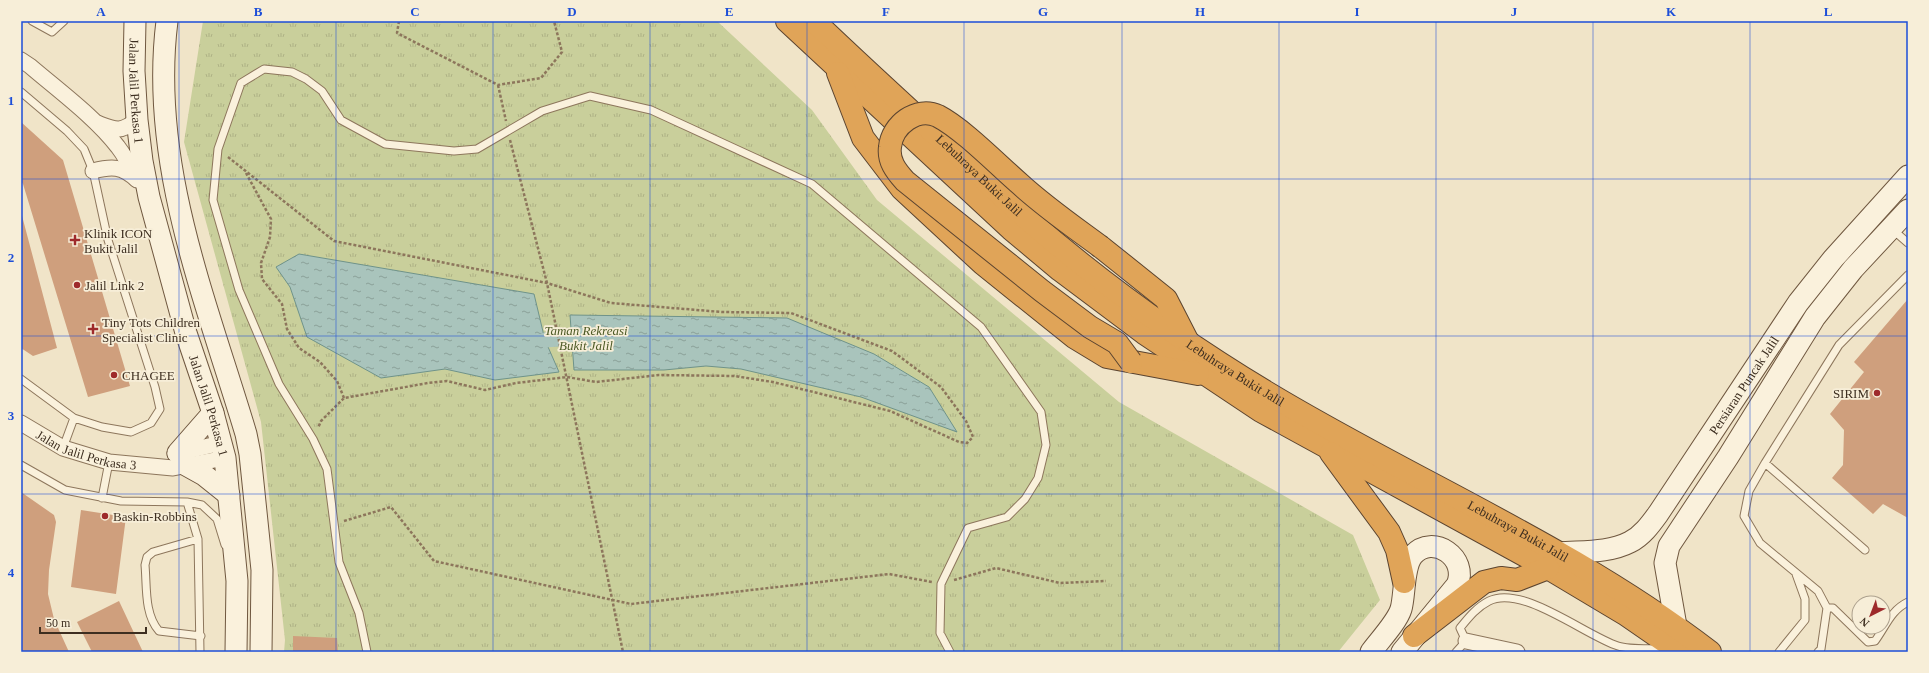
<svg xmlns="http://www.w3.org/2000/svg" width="1929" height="673" font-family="'Times New Roman',serif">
<defs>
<pattern id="park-tufts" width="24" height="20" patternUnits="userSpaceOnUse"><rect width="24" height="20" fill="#c9cf9b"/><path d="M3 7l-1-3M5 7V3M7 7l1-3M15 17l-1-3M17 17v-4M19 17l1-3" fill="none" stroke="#aeb285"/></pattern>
<pattern id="water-ripples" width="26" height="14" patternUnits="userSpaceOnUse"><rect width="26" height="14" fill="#a9c4bc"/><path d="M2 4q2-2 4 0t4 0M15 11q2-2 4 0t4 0" fill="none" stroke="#8ba098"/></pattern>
</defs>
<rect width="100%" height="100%" fill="#f0e4c8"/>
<!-- park -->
<path fill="url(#park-tufts)" d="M203,21H717L812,110L877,200L1119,402L1353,535L1380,600L1338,652H284L285,640L261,422L184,142Z"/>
<!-- water -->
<path fill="url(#water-ripples)" stroke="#6f938a" d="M299,254L534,294L545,340L559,372L495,380L445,369L381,378L307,337L290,287L276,267Z
M570,315L787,318L874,354L929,387L957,432L861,397L741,369L706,366L664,370H574Z"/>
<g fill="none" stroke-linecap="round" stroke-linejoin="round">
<!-- canal -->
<path stroke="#a9c4bc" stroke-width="15" d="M545,340L572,338"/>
</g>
<!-- building -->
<path fill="#cf9f7d" d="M21,122L63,160L130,386L88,397L23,184L21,181Z
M21,212L57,348L33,356L21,348Z
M1908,299V518L1883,504L1873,514L1832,478L1843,465L1844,430L1830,414L1864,372L1854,362Z
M21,492L54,515L56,522L49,570L48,594L54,619L69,652H21Z
M81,510L126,517L116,594L71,587Z
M119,601L143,652H92L77,622Z
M293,636L337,638L338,652H293Z"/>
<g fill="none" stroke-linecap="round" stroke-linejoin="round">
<!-- lane casing -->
<g stroke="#8d765c" stroke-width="9">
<path id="lane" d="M32,21L52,32L64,21
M21,92L67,131L84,149L93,171L108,240L155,387L160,409L151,423L131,432L102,427L74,418L21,379
M1892,229L1908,243
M63,448L74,418
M1765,463L1865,550
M21,465L65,490L121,501L187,502L198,539L200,652
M102,498L109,462
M187,502L202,505L217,519L225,545
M198,539L153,552L147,557L145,565C147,586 144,614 159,631L201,636
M1827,608H1833L1868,642L1875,641C1886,626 1891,610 1908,602
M367,652L359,613L339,562L327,469L313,439L279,384L239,290L213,200L218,149L241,83L264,69L292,72L306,79L322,91L341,120L385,144L454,151L477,149L542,111L590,96L651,110L812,184L981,327L1041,412L1046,445L1038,478L1025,499L1007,517L968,528L941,584L940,633L950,652
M1456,652L1466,641L1460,628C1469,617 1477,607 1489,601C1522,584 1586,636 1618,646C1630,650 1651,648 1664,649
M1779,652L1805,620V599L1796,574
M1818,652L1821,649L1827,608L1818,591L1760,543L1744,516L1749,491L1765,463L1839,345L1908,275"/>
</g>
<!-- street casing -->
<g stroke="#8d765c" stroke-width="17">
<g id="street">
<path d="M21,60L30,66C58,90 96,118 118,147C126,157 131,168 136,179"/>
<path d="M97,123C116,130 120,133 137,120"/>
<path d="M93,171C112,166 122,166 137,180"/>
<path id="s1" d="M21,423L63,448L109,462L173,468L225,458"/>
<path d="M175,454L221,443"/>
<path d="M1466,641L1517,652"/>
</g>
</g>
<!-- secondary casing -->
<g stroke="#6f573f" stroke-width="23">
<g id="secondary">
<path id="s2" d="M135,21L134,71L137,120L142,161L149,197L186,333L213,413L225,458L237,581L236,652"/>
<path d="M167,21C149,164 206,300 246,434L250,454L262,570L261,652"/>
<path d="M178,453L213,413"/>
<path d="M186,465L204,475L229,495"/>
<path id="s3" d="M1559,553C1582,551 1609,553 1630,542C1642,536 1650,525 1658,514L1798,303L1833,259L1908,176"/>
<path d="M1676,626L1665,563L1669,546L1728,457L1815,317L1853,269L1908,210"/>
<path d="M1371,652C1379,641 1397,622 1401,609C1405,596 1403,566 1413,555C1433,533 1469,558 1457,585L1402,652"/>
</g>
</g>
<!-- highway casing -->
<g stroke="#5b4430" stroke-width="24">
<g id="highway">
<path d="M787,21L1011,229L1060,270L1144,333L1261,411L1548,568L1625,614L1680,652"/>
<path id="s4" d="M814,21C859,64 906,107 952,149C976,171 1000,195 1025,217C1101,283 1184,343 1271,395C1416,482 1575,548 1710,652"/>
<path d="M838,73L863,138L902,189L983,264L1074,337L1107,357L1198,374"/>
<path d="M1101,247L1166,299L1187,340"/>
<path d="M1331,453L1389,532L1397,550L1404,582"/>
<path d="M1414,636L1484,582L1501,578L1517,580L1548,568"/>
</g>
</g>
<!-- path -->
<path stroke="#8d765c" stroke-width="2.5" stroke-dasharray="3 2" stroke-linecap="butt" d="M399,21L397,33L498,85L541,78L562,52L554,21
M498,85L506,121
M510,140L547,283L623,652
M228,157L334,241L547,283L611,303L722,312L791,313L892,351L941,387L966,421L973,437L967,443L959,442L890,411L773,382L734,376L659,375L596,382L567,377L516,383L485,390L447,381L428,383L344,398L321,421L318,428
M246,173L271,219L270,237L261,263L262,279L282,304L287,329L299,348L320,362L337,381L344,398
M344,521L391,507L434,561L631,604L889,574L932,582
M954,580L996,568L1060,583L1106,581"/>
<!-- lane -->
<use href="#lane" stroke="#faf1dc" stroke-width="7"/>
<!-- street -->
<use href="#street" stroke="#faf1dc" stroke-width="15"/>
<!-- secondary -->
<use href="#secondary" stroke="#faf1dc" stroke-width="21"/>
<!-- highway -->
<use href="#highway" stroke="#e0a458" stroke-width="22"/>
<!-- highway-bridge casing -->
<g stroke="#5b4430" stroke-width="24" stroke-linecap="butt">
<path id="highway-bridge" d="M1101,247C1074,227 1045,207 1020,184C998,165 963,129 938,116C917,106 892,125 890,147C888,161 896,171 905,181L1042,291L1090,327L1117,343L1131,362"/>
</g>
<!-- highway-bridge -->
<use href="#highway-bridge" stroke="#e0a458" stroke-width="22"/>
</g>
<!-- grid -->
<path fill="none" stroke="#1d4ed8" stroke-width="1" stroke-opacity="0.55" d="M179,21V652M336,21V652M493,21V652M650,21V652M807,21V652M964,21V652M1122,21V652M1279,21V652M1436,21V652M1593,21V652M1750,21V652M21,179H1908M21,336H1908M21,494H1908"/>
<!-- markers -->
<g fill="#9e2a2b" stroke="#f7eed8" stroke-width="1.5">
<path d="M73 234h4v4h4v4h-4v4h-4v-4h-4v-4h4z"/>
<circle cx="77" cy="285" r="4"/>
<path d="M91 323h4v4h4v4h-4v4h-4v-4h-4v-4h4z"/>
<circle cx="114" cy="375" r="4"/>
<circle cx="1877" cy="393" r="4"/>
<circle cx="105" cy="516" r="4"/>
</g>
<g text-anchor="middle" stroke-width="3.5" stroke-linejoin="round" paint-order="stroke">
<!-- street labels -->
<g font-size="13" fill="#3d2e20" stroke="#f7eed8">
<text dy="5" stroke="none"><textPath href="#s2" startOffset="70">Jalan Jalil Perkasa 1</textPath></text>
<text dy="5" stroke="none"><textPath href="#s4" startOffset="226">Lebuhraya Bukit Jalil</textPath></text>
<text dy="5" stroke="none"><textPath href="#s4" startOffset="550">Lebuhraya Bukit Jalil</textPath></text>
<text dy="5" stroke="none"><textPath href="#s3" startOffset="267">Persiaran Puncak Jalil</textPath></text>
<text dy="5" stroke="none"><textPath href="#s2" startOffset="394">Jalan Jalil Perkasa 1</textPath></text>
<text dy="5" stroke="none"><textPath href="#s1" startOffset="72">Jalan Jalil Perkasa 3</textPath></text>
<text dy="5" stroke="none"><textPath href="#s4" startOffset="874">Lebuhraya Bukit Jalil</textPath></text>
</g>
<!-- poi labels -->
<g font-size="13" fill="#3d2e20" stroke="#f7eed8" text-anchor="start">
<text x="84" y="238">Klinik ICON<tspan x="84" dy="15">Bukit Jalil</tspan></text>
<text x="85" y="290">Jalil Link 2</text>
<text x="102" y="327">Tiny Tots Children<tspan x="102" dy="15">Specialist Clinic</tspan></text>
<text x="122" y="380">CHAGEE</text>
<text x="1869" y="398" text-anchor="end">SIRIM</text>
<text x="113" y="521">Baskin-Robbins</text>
</g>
<!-- park labels -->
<g font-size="13" font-style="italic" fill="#4d5a26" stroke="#f7eed8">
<text x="586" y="335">Taman Rekreasi<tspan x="586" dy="15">Bukit Jalil</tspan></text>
</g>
</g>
<!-- border -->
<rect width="1929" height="673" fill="none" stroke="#f7eed8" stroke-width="44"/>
<!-- north arrow -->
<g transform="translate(1871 615) rotate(222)"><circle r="19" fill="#f7eed8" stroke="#ada18e"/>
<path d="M0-3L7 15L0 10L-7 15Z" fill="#9e2a2b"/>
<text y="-6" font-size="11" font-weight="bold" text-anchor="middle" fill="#3d2e20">N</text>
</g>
<!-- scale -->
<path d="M40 627v6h106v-6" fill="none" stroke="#3d2e20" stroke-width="2"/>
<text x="46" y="627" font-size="12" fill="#3d2e20" stroke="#f7eed8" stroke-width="3" paint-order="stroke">50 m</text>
<rect x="22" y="22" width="1885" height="629" fill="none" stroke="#1d4ed8" stroke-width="1.5"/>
<g font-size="13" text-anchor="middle" font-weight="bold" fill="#1d4ed8">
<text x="101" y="16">A</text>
<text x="258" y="16">B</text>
<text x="415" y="16">C</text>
<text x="572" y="16">D</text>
<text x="729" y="16">E</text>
<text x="886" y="16">F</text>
<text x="1043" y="16">G</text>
<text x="1200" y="16">H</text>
<text x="1357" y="16">I</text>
<text x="1514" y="16">J</text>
<text x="1671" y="16">K</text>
<text x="1828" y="16">L</text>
<text x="11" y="105">1</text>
<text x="11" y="262">2</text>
<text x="11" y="420">3</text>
<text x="11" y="577">4</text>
</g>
</svg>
